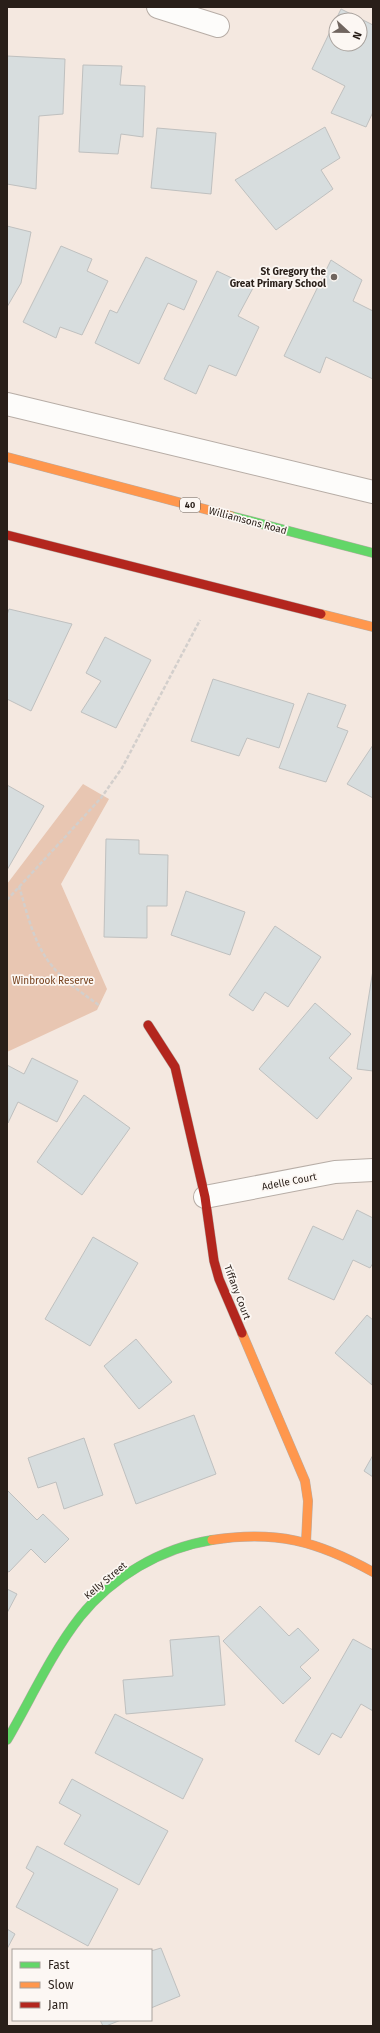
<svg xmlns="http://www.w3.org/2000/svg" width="380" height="2033" font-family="'Fira Sans',sans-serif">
<rect width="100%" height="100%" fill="#f4e8e0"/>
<!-- green -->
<path fill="#e8c6b2" d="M83,784L109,799L61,884L107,989L97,1010L7,1052V884Z"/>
<!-- building -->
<path fill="#d7ddde" stroke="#bfc0bf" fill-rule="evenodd" d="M341,9L373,25V112L366,127L331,113L345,86L312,69ZM336,20H360V44H336Z
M7,56L65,59L63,114L39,116L36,189L7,184Z
M83,65L122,66L120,85L145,86L143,137L121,134L118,154L79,152Z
M325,127L340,158L321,170L333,189L276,230L235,180Z
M157,128L216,133L211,194L151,188Z
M7,226L31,232L21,283L7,307Z
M61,246L92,259L87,271L108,281L82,335L60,327L56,338L23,322Z
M146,257L197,281L184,310L168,303L139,364L95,343L110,310L117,313Z
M331,260L362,280L353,301L373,311V379L326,357L320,373L284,356Z
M217,271L253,288L238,316L259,327L236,376L209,365L196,394L164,379Z
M9,609L72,624L31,711L7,699V615Z
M105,637L151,660L116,728L81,712L101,681L86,673Z
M213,679L294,704L279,748L247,738L239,756L191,741Z
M308,693L346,705L337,727L348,731L326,782L279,768Z
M373,745V798L347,784Z
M7,785L44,806L7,870Z
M106,839L139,840V854L168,855L167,906H147V938L104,937Z
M186,891L245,912L230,955L171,935Z
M275,926L321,957L288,1007L265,992L253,1011L229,995Z
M373,970V1071L357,1069Z
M315,1003L351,1034L329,1058L352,1078L317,1119L259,1069Z
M32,1058L78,1081L57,1122L18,1102L8,1123L7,1065L24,1074Z
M84,1095L130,1128L82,1195L37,1162Z
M357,1210L373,1218V1263L370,1268L353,1260L334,1300L288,1279L313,1226L343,1240Z
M93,1237L138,1263L90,1346L45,1319Z
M367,1315L373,1320L372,1385L335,1353Z
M136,1339L172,1382L139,1409L104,1366Z
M194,1415L216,1474L136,1504L114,1444Z
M84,1438L103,1495L64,1509L56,1482L38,1488L28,1458Z
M373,1455V1477L364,1471Z
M7,1490L37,1520L43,1514L69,1539L45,1563L31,1549L9,1572L7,1571Z
M7,1589L17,1594L7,1613Z
M260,1606L289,1636L298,1628L319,1650L300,1667L311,1678L283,1704L223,1641Z
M219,1636L225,1705L126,1714L123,1680L173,1676L170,1640Z
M353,1639L373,1650V1711L361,1704L341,1738L332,1733L319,1755L295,1741Z
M115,1714L203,1759L183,1799L95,1753Z
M72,1779L168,1831L139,1885L64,1844L81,1815L59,1803Z
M37,1846L118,1889L88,1946L16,1907L34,1873L26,1868Z
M7,1929L15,1934L7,1949Z
M161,1948L180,1996L151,2008V1951Z
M100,2020H121L106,2026H103Z"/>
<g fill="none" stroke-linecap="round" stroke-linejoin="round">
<!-- street casing -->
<g stroke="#b7ada6" stroke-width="24">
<path id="street" d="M158,7L218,26
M7,404L373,492
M205,1197L335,1172L373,1170"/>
</g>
<!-- fast casing -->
<g stroke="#b7ada6" stroke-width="10">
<path id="fast" d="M231,516L373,553
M7,1740C31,1699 51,1654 80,1617C112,1577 161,1548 212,1540"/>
</g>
<!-- slow casing -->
<g stroke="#b7ada6" stroke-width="10">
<path id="slow" d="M7,457L231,516
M321,614L373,627
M242,1333L305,1481L308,1501L306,1542
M212,1540C276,1530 317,1541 373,1572"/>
</g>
<!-- jam casing -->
<g stroke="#b7ada6" stroke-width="10">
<path id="jam" d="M7,535L321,614
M148,1025L175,1067L205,1197L214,1261L219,1279L242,1333"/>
</g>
<!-- path -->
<path stroke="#d3cfcc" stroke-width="2.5" stroke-dasharray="4 2" stroke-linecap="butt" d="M19,886C27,913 34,945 53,967C66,983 84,994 100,1006
M7,900L101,798L122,768L200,620"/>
<!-- street -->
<use href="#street" stroke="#fdfcfa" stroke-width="22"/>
<!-- fast -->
<use href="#fast" stroke="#63d668" stroke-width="9"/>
<!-- slow -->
<use href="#slow" stroke="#ff974d" stroke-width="9"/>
<!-- jam -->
<use href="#jam" stroke="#b3261e" stroke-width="9"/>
</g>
<!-- markers -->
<circle fill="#70655f" stroke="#fcf7f3" stroke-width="1.5" cx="334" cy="277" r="4"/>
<g text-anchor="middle" stroke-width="3.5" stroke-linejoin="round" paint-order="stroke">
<!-- shield labels -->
<rect fill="#fcf7f3" stroke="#68605a" stroke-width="1" x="180" y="498" width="20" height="14" rx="3"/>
<g font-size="9" font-weight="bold" fill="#291f19">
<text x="190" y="508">40</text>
</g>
<!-- poi labels -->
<g font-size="10" font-weight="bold" fill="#291f19" stroke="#fcf7f3" text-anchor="end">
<text x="326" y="275">St Gregory the<tspan x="326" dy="12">Great Primary School</tspan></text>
</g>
<!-- street labels -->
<g font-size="10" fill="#291f19" stroke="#fcf7f3">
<text transform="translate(248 520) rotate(15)" y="4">Williamsons Road</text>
<text transform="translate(289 1181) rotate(-11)" y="4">Adelle Court</text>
<text transform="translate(238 1292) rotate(69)" y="4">Tiffany Court</text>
<text transform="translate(105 1580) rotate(-40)" y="4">Kelly Street</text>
</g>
<!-- park labels -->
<g font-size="10" fill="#77421e" stroke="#fcf7f3">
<text x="53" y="984">Winbrook Reserve</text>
</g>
</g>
<!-- border -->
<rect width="380" height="2033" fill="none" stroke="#291f19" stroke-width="16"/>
<!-- legend -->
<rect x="12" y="1949" width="140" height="72" fill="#fcf7f3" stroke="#a8a19c"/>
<rect x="20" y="1962" width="20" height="6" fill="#63d668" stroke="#a8a19c"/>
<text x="48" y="1969" font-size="12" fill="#291f19">Fast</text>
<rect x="20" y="1982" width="20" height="6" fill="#ff974d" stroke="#a8a19c"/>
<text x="48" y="1989" font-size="12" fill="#291f19">Slow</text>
<rect x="20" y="2002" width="20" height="6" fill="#b3261e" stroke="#a8a19c"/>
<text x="48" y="2009" font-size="12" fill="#291f19">Jam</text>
<!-- north arrow -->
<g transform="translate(348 32) rotate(112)"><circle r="19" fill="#fcf7f3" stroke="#a8a19c"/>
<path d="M0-3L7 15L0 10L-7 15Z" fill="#70655f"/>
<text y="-6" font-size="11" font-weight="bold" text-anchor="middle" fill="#291f19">N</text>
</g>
</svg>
